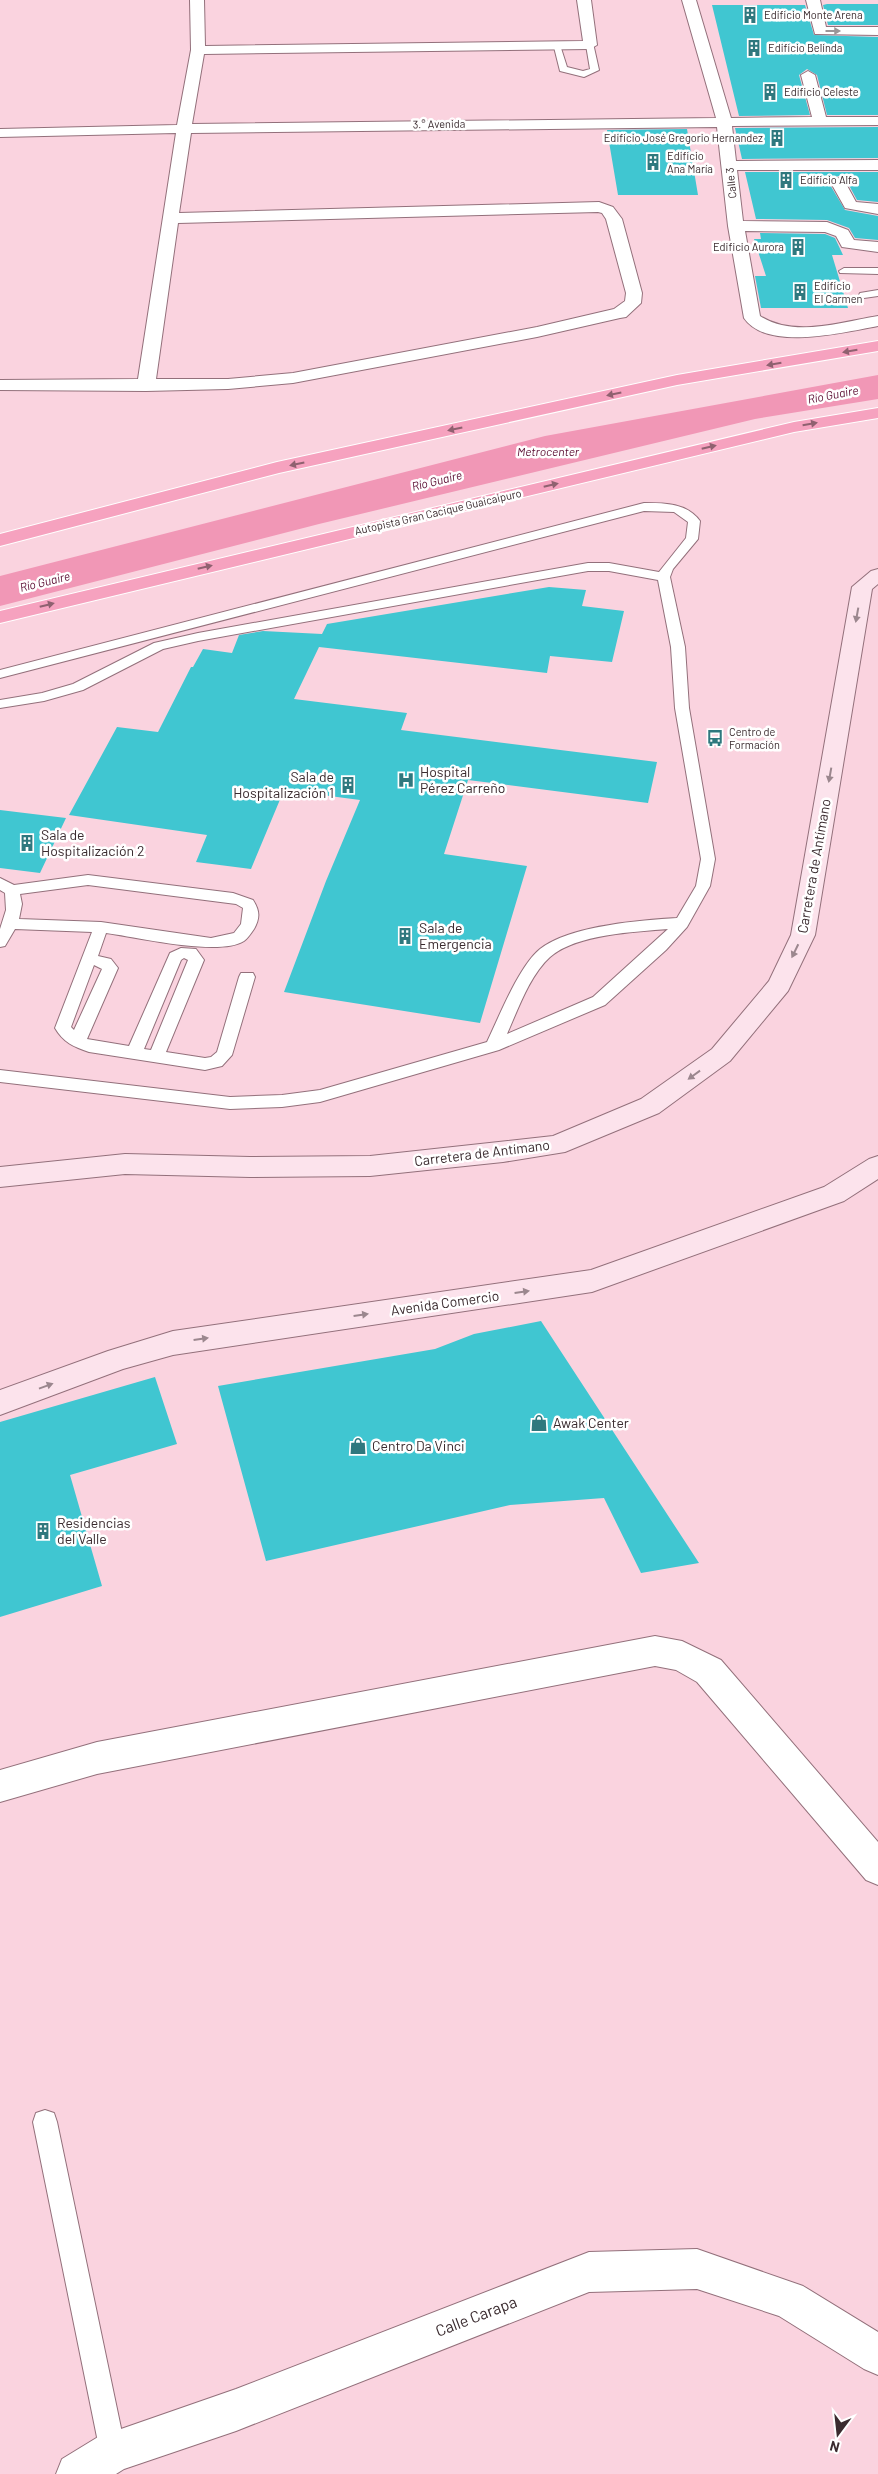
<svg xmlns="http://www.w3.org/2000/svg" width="878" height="2474" font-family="Barlow,sans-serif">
<rect width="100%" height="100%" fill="#fad3df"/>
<!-- water -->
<path fill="#f197b6" d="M878,375V399L755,419L319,524L0,606V576L545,436Z"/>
<!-- building -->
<path fill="#40c6d1" d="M827,4H878V25H828L823,5Z
M712,5H805L814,35L878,37V115H827L817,75L807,69L799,75L810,115L739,116Z
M878,127V158L742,159L735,128Z
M687,129L698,195H618L607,130Z
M745,172H878V202L857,200L845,178L838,176L829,183L845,210L878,216V240L855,238L849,228L827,220L756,219Z
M760,233L825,234L835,238L843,255H832L848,308H761L755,276H766L754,239H761Z
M549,587L586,590L582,606L624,611L612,662L550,656L547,673L319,647L294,699L407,713L401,730L657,762L648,803L468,780L444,854L527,866L480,1023L284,992L326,881L360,800L284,790L251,869L196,862L207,835L69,815L117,727L158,732L191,667H193L203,649L232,653L239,635L263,631L322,634L327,624Z
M0,810L66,818L40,873L0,868Z
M541,1321L699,1563L641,1573L604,1498L510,1505L266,1561L218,1386L435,1349L474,1334Z
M155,1377L177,1444L70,1475L102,1586L0,1617V1422Z"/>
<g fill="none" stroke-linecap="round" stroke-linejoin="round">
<!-- service casing -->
<g stroke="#93707b" stroke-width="2">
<path id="service" d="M553,43L560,45L567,67L583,71L590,69L586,45L593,43L599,70L584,77L560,71Z
M844,268H878V274L840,273L839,271Z
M878,290V296L864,298L859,295L860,293Z
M644,503C665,503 687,503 700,521L698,539L673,569L670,577L685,647L689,708L715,859L710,886L687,927L666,950L605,1005L499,1050L320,1102L282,1107L230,1109L0,1082V1070L230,1097L282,1095L320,1090L487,1042C499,1017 519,966 540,949C569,926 641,920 677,918L696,886L701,859L675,708L671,647L658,580L609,571H588L198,641L163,649L83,690L44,701L0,708V700L42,693L73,684L154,643L198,633L588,563H609L659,572L686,538L688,522L674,512L644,511L0,678V670ZM668,929L593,997L507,1034C518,1009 530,975 550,957C576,934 635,932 668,929Z
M88,875L233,893L253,900C260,911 260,918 254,929C251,933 248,938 244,941C219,957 137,937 106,933L98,956L111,959L118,968L87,1039L129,1046L170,953L181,948L196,949L204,960L166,1052L205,1058L211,1057L217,1052L239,977L241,973H253L255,977L232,1055L222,1066L205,1070L89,1052C74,1047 63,1042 55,1028L92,932L15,929L5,946L0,947V929L6,910L5,893L0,890V878L14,885ZM88,885L236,904L243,908L241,924L234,933L211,938L101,922L19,919L22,904L20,894ZM184,958L188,960L151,1050L144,1049L181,960ZM94,965L102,969L74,1030L71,1027Z
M45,2110L54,2113L57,2122L126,2452L122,2461L113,2465L104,2461L100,2452L33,2122L36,2113Z"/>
</g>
<!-- minor casing -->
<g stroke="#93707b" stroke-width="2">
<path id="minor" d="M190,0H204L205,46L583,41L577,0H591L597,45L590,49L204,54L192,124L716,118L682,0H696L731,118L812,117L801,75L808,71L815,75L826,117H878V125L732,126L736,161L878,160V170H737L743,221L827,222L848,230L854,240L878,242V252L842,247L836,236L825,232L745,231L760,316C794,338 841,322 878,316V326C845,332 767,352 744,318L728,226L717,127L191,133L179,213L599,202L613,207L622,219L642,293L641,303L626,317L620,318L537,337L293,383L228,389L146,391L0,390V380L138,379L176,133L0,137V129L177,125L191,50ZM598,212L602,213L606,219L626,293L625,301L614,309L537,327L293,373L228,379H156L178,223Z
M806,0H820L826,27H878V35L815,34Z
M839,178L844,180L856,202L878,204V214L845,208L831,183Z
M655,1636L682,1641L721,1660L878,1842V1885L866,1880L697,1682L676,1670L655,1666L97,1774L0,1802V1770L97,1742Z
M697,2249L803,2286L878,2332V2375L864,2369L779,2316L697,2289L589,2292L236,2431L124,2469L116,2474H56L62,2459L98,2437L236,2389L589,2252Z"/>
</g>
<!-- secondary casing -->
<g stroke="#93707b" stroke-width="2">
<path id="secondary" d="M878,569V584L872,589L815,935L788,991L730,1061L659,1113L565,1152L503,1162L370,1176L250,1177L125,1174L0,1187V1167L125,1154L250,1157L370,1156L553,1136L641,1099L712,1049L769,981L791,935L852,587L871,571Z
M878,1156V1179L844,1201L592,1292L173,1355L123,1369L0,1415V1390L108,1351L173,1331L591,1270L824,1187L869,1159Z"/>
</g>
<!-- motorway casing -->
<g stroke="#fff" stroke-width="2">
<path id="motorway" d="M878,341V351L677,385L279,473L0,546V534L277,462L677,375Z
M878,408V418L794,432L0,623V611L794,422Z"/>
</g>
<!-- service -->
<use href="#service" fill="#fff" fill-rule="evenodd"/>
<!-- minor -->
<use href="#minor" fill="#fff" fill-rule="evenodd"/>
<!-- secondary -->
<use href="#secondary" fill="#fce3ec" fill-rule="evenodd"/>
<!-- motorway -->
<use href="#motorway" fill="#f6a2bf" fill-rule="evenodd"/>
</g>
<!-- one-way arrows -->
<defs><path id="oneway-solid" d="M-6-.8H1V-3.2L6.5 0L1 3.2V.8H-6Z" transform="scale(1.25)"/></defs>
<use fill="#9c9597" href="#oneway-solid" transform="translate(833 31)"/>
<g fill="#8f6170">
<use href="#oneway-solid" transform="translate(850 351) rotate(170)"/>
<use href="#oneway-solid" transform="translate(774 364) rotate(170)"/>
<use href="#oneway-solid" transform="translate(614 394) rotate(168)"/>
<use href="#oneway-solid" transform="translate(810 424) rotate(-10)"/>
<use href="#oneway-solid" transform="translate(455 429) rotate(168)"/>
<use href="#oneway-solid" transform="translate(709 447) rotate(-13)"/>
<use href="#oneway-solid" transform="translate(297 464) rotate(168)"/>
<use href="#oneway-solid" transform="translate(551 485) rotate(-13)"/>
<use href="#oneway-solid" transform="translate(205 567) rotate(-13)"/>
<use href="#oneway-solid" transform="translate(47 605) rotate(-14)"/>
</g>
<g fill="#9b878e">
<use href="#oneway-solid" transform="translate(857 615) rotate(100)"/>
<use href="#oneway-solid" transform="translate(830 775) rotate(100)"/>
<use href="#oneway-solid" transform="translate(795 951) rotate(116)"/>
<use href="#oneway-solid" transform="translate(694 1075) rotate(144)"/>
<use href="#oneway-solid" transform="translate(522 1292) rotate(-8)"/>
<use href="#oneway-solid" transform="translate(361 1315) rotate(-8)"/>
<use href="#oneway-solid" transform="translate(201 1339) rotate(-8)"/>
<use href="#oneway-solid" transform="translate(46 1386) rotate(-20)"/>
</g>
<!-- icons -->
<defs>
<g id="building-bare" transform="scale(1.35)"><path d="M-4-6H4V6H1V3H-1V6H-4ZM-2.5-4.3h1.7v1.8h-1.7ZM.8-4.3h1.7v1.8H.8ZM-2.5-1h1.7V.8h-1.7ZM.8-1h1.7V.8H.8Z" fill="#2f787e" stroke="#fff" stroke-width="2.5" paint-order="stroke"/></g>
<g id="bus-bare" transform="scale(1.35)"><path d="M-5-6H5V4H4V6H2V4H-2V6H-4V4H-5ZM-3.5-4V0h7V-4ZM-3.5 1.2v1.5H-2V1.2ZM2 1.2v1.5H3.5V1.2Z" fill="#2f787e" stroke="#fff" stroke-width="2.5" paint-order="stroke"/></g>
<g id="hospital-bare" transform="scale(1.35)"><path d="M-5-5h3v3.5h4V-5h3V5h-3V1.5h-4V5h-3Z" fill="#2f787e" stroke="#fff" stroke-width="2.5" paint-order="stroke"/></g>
<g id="shop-bare" transform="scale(1.35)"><path d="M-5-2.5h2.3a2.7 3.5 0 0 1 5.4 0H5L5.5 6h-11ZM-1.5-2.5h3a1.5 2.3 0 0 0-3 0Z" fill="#2f787e" stroke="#fff" stroke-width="2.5" paint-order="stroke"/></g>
</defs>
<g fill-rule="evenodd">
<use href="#building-bare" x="750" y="15"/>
<use href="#building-bare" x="754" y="48"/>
<use href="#building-bare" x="770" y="92"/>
<use href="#building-bare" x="777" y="138"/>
<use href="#building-bare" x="653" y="162"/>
<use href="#building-bare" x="786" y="180"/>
<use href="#building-bare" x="798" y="247"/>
<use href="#building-bare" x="800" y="292"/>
<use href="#bus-bare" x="715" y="738"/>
<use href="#hospital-bare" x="406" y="780"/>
<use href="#building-bare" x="348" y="785"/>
<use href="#building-bare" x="27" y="843"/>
<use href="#building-bare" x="405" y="936"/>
<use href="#shop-bare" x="539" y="1423"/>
<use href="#shop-bare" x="358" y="1446"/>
<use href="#building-bare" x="43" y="1531"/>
</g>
<g text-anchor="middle" stroke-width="5" stroke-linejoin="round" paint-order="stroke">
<!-- far-poi labels -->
<g font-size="11" fill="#3a2b2f" stroke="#fff" text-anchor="start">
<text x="764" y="19">Edificio Monte Arena</text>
<text x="768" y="52">Edificio Belinda</text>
<text x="784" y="96">Edificio Celeste</text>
<text x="763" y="142" text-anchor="end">Edificio José Gregorio Hernandez</text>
<text x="667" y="160">Edificio<tspan x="667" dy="13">Ana María</tspan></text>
<text x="800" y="184">Edificio Alfa</text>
<text x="784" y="251" text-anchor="end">Edificio Aurora</text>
<text x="814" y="290">Edificio<tspan x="814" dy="13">El Carmen</tspan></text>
<text x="729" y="736">Centro de<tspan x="729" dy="13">Formación</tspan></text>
</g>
<!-- far-street labels -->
<g font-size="11" fill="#3a2b2f" stroke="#fff">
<text transform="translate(439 124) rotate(-1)" y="4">3.° Avenida</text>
<text transform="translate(731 183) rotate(-96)" y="4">Calle 3</text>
<text transform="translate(438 512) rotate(-13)" y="4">Autopista Gran Cacique Guaicaipuro</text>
</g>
<!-- far-water labels -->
<g font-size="12" font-style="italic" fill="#5b0d32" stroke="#fff">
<text transform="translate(833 395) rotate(-11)" y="4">Río Guaire</text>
<text x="548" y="456">Metrocenter</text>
<text transform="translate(437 481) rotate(-14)" y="4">Río Guaire</text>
<text transform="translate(45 582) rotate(-14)" y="4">Río Guaire</text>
</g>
<!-- poi labels -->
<g font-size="14" fill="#3a2b2f" stroke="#fff" text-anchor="start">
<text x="420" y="777">Hospital<tspan x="420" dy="16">Pérez Carreño</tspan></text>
<text x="334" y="782" text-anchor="end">Sala de<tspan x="334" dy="16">Hospitalización 1</tspan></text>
<text x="41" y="840">Sala de<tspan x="41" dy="16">Hospitalización 2</tspan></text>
<text x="419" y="933">Sala de<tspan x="419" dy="16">Emergencia</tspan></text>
<text x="553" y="1428">Awak Center</text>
<text x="372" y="1451">Centro Da Vinci</text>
<text x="57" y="1528">Residencias<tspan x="57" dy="16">del Valle</tspan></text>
</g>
<!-- street labels -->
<g font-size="14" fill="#3a2b2f" stroke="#fff">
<text transform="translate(814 866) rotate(-80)" y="5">Carretera de Antímano</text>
<text transform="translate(482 1153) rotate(-7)" y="5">Carretera de Antímano</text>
<text transform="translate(445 1303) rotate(-8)" y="5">Avenida Comercio</text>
</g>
<!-- near-street labels -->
<g font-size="16" fill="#3a2b2f" stroke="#fff">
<text transform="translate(476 2316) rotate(-21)" y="6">Calle Carapa</text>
</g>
</g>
<!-- north arrow -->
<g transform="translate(838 2434) rotate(195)" stroke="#ffffff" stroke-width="4" paint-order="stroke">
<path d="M0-4L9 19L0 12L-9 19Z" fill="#3a2b2f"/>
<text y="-8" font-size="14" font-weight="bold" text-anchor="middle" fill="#3a2b2f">N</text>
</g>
</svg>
